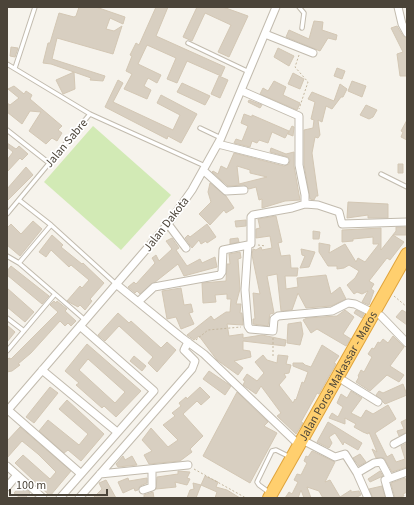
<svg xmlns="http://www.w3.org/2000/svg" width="414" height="505" font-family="'Source Sans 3',sans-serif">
<rect width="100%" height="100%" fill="#f6f3ec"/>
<!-- green -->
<path fill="#d2eab5" d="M93,126L171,195L121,250L44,182Z"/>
<!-- building -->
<path fill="#d8cfc1" stroke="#d3c7b4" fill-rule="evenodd" d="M79,7H96L125,17L123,24L110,18L106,29L114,31L122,26L113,54L57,38L52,59L105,76L103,81L90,80L91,78L51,64L43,63L48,43H50L59,13L74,17L76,16Z
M156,7H168L156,36L225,67L221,76L187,61L177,83L167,79L176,58L147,45L138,64L161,75L157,83L148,78L144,86L151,90L147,99L124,89L132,74L126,71L132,56L130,55L136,43L139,45Z
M197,7H223L248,16L229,57L218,52L231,25L205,13L192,41L183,37Z
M314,21L323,22L322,30L337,35L336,40L328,38L320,51L286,37L289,30L309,39Z
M397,26L403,36L407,38V76H400L397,54L403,52L391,28Z
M11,47L18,48L15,57L10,56Z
M278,48L294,56L289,66L274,57Z
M337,68L345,71L342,79L334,76Z
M74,72L75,89L63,94L56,80Z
M293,73L304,79L300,89L288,84Z
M219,76L228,80L220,98L211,94Z
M118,80L123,83L113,102L173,130L180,115L157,103L161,95L197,114L181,143L168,136L167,139L105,107Z
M274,81L286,87L283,95L300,103L297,110L260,94L263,88L268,91Z
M352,81L366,86L362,97L348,91Z
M182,83L210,96L205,105L177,92Z
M340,84L347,89L343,97H341L332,109L326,106L322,122L318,120L320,135L318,138L315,137L312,153L318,196H316L314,200L310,199L304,164V130L313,128L314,120L311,119L315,102L308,99L312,92L334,101Z
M14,86L24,94L26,91L32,95L30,99L62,126L58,130L62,133L57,141L52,138L46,144L29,131L41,112L30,111L22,124L7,112V103L10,105L19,98L8,89Z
M249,100L262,105L260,108L248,102Z
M366,105L377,110L373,117L369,119L360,115Z
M244,114L252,117V115L289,131L285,138L272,132L268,143L259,140L257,143L252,141L250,147L234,143L236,139L242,141L248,126L241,123Z
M407,120V140L401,137L403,132L401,131Z
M292,126L294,127L293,136L288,134Z
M7,143L16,149L19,146L28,154L22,160L20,158L7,172V160L13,152L7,147Z
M271,148L286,154L294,152V166L300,200L285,201L262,208V199L259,200L256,187L249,189L244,185L228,186L212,172L213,171L218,174L221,166L227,169L234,153L284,166L289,164L290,160L288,157L270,152ZM237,166L250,170V173L267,177L239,184Z
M398,164H403V173H398Z
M26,167L33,175L7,201V189Z
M210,183L226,196L234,208L226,213L224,210L210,225L199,214L211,202L208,192Z
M348,202L388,204V218H368V215L347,218Z
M276,216L282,242L278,243L281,256L290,255L291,268H298L297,276H285L286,289L298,287L297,278L326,275L331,294L340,287L346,299L331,306L306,308L298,293L292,310L281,311L277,274L267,276L274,313L270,314L268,326L253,324V319H255L253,293L260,294L252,255L253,249L256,250L261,247L262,250L272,248L270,236L256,238V229L260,228L258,219Z
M246,220V226L236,227L235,221Z
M33,221L42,229L20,256L7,245V228L11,224L21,234Z
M207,224L216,237L207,243L206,241L201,244L199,240L192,248L185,238L188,235L190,237Z
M396,227H406V235H393L404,242L390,260L387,258L369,281L374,284L371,289L374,291L369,305L362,302L368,291L362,294L357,292L354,294L347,285L355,278L359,271L349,265L344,268L337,269V266H328L319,252V243L330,245L329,253L345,244L356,262L358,258L365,262L379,244H373V237L353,239V241L342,242V230L381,228V250L396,231Z
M313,231L320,232L319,239H313Z
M52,235L63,245L61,247L82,264L83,263L104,283L90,299L92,301L85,310L80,305L78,307L67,301L80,286L82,288L89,280L71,265L69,267L51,250L46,257L39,252Z
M172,238L179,248L176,250L187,266L200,259L202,263L215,257L217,267L184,276L178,264L140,294L137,291L135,293L128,287L134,282L136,284L155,263L152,258L156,255L159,261L172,249L166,241Z
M238,238L239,242L230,244V239Z
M301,249L315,252L309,267L300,268L305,256L302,255Z
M240,252L241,258L238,259L240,289L236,304H241L240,313H242L243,325L227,324L229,336L243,334V338L262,335L286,340L285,346L243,341V350L250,351L251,357L234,361L243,368L238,375L217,360L199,336L194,340L187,335L211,316L214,320L226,312H230L231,299H227V294L215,295L216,302L203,303L202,283L226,281L227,264H230L229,254Z
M11,266L49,296L42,304L7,275V271Z
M7,288L34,312L25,322L7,307Z
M181,288L184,305L191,304L193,312L189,313L194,324L181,329L176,317L167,319L162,291Z
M54,301L56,303L57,301L67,309L65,311L76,321L71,326L68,323L65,326L60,321L31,353L18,364L20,365L12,371L7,372V360L9,358L11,359L58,312L50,305Z
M345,310L354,317L343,334L351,339L346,346L317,329L311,333L303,320L307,318L337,316Z
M356,310L364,314L362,318L354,313Z
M402,310L407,313V325L396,317Z
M118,313L129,323L131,321L161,348L167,342L176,350L157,372L148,363L153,357L119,326L105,341L98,335Z
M301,322L303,334L300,345L287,343L288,324Z
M7,325L15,332L7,342Z
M393,336L404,347L390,366L404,375L399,382L387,375L370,391L356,382L359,377L358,376L361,370L364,372L372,357L368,354L372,348L374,349L378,342L380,343L383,339L388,343Z
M87,344L141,391L116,417L104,406L102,408L76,385L79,383L65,371ZM88,359L125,392L115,403L79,370Z
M322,345L339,356L334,363L336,364L319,394L317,393L315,397L301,422L303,423L296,434L277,416L281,413L261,386L256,394L243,385L245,381L243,380L247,374L257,381L264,373L255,362L263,355L267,360L277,363L278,355L288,356L286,364L291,365L289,373L284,374L286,377L279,385L293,403L295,399L296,400L302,382L304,383L308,372L293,366V363H303L305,365L311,367Z
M134,356L146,366L142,371L130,361Z
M209,371L231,386L225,395L203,379Z
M403,384L407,395L385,404L376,395L379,391L383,393Z
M50,387L58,393L34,423L26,417Z
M200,387L210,397L201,405L197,401L183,414L203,436L190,449L192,452L180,461L149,464L144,455L152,451L142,440L151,428L168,447L178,440L163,425L175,416L172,413L181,406L179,403L186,397L187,399Z
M351,391L362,398L351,413L361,418L366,410L373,414L388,405L396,419L375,433L387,457L392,454L396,462L405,459L401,446L407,443V467L392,472L384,458H376L372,449L377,452L369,432L368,434L363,432L354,427L356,424L345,418V424L329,418L332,413L338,417L343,407L337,403L341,394L347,398Z
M237,392L268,422L264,426L277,433L250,483L203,456Z
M67,400L104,434L81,461L68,450L64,453L39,431L48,420L79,445L88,434L59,409Z
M407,419V432L399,436L397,431L404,429L401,422Z
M328,422L362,443L358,450L344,442L343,445L335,433L329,437L332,443L329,448L317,442Z
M20,427L71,471L50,496L15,463L23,455L50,479L56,472L38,454L22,441L7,458V441Z
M312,451L335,462L325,482L330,480L340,497L351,490V492L359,491L361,495L355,498H323L319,491L307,487L311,498H304L301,490L298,498H285L289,492L292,494L298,482L294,480L297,474L301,475L307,463L304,461L306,456L308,457Z
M360,454L366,462L359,466L353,458Z
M123,456L125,460L132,456L137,465L118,467L116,464Z
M178,471L190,472L187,478L190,479L187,485L175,482L176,487L156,489L157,477L178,474Z
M380,471L383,476L370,482L368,479Z
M205,476L218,482L216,487L227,490L240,498H215L217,492L201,485Z
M128,478L129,481L147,478V483L140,486L138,490L135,491L134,488L123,493L118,482Z
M405,478L407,483V492L403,494L404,496L395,498L391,483Z
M106,480L116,498H93L102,489L99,483Z
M193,483L201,485L196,498H187L190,490L194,489Z
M21,485L30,493L25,498H20L14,493Z
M382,486L385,497L373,498L369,489Z
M153,492L154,498H144V495Z"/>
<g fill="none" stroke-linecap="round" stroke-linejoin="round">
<!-- lane casing -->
<g stroke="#c2bbae" stroke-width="5.5">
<path id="lane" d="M299,7L304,13L302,28
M188,43L249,72
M7,64L90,114L205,166
M15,68L35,7
M200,128L221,138
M7,130L49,163
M381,174L407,187
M19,200L51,225L116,284
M7,214L90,114
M7,256L19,263
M55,294L85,320
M7,318L24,331
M7,351L55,294L19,263L51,225
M270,493L259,485L257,482L272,451L276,450L290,457"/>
</g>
<!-- street casing -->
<g stroke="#c2bbae" stroke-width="9">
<path id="street" d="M398,7L402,24L407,33
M265,34L313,53
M242,91L299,116V165L305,195V204
M218,144L285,161
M204,171L226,191L244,190
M168,224L186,248
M116,284L181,337L204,354L299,445
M139,301L154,287L220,275L222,272L223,250L248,245
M373,313L355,304L348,303L332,311L278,316L274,319L273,331L250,329L248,326L245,290L248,245L251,244V217L253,215L292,208L305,204L318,205L339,212L342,224L407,222
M381,316L407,343
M42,370L117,432
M344,381L378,402
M8,410L80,473
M7,411L168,224L192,190L221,138L276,7
M308,443L335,457L345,454L357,473L368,498
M394,444L407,437
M7,466L43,498
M357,473L374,463L381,462L389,477
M100,474L188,465
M7,487L17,475
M143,490L152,487V470
M60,498L154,391L80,326
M79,498L192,369L195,361L184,350L188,342
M390,498L385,480L407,472"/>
</g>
<!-- highway casing -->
<g stroke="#e0a43c" stroke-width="14">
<g id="highway">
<path id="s1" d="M269,498L407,254"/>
</g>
</g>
<!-- path -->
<path stroke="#c4b79f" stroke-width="1" stroke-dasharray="2 2" stroke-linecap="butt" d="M299,55L295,67L308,82L299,109
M258,245L266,246
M394,296L407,307
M196,340L208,330L241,327
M273,356V337
M194,469L246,498"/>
<!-- lane -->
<use href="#lane" stroke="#fff" stroke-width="3.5"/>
<!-- street -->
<use href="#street" stroke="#fff" stroke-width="7"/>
<!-- highway -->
<use href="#highway" stroke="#ffcf6e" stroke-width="12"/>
</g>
<g text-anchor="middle" stroke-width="3.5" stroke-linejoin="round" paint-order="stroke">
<!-- street labels -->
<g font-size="12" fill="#4b4439" stroke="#fff">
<text transform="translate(66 143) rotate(-50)" y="4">Jalan Sabre</text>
<text transform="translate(166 224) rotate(-52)" y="4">Jalan Dakota</text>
<text dy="4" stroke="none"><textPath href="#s1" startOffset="140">Jalan Poros Makassar - Maros</textPath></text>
</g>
</g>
<!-- border -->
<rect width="414" height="505" fill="none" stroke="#4b4439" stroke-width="16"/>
<!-- scale -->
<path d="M10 489v6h97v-6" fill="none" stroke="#4b4439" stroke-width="2"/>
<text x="16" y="489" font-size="12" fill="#4b4439" stroke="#ffffff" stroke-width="3" paint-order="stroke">100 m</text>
</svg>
